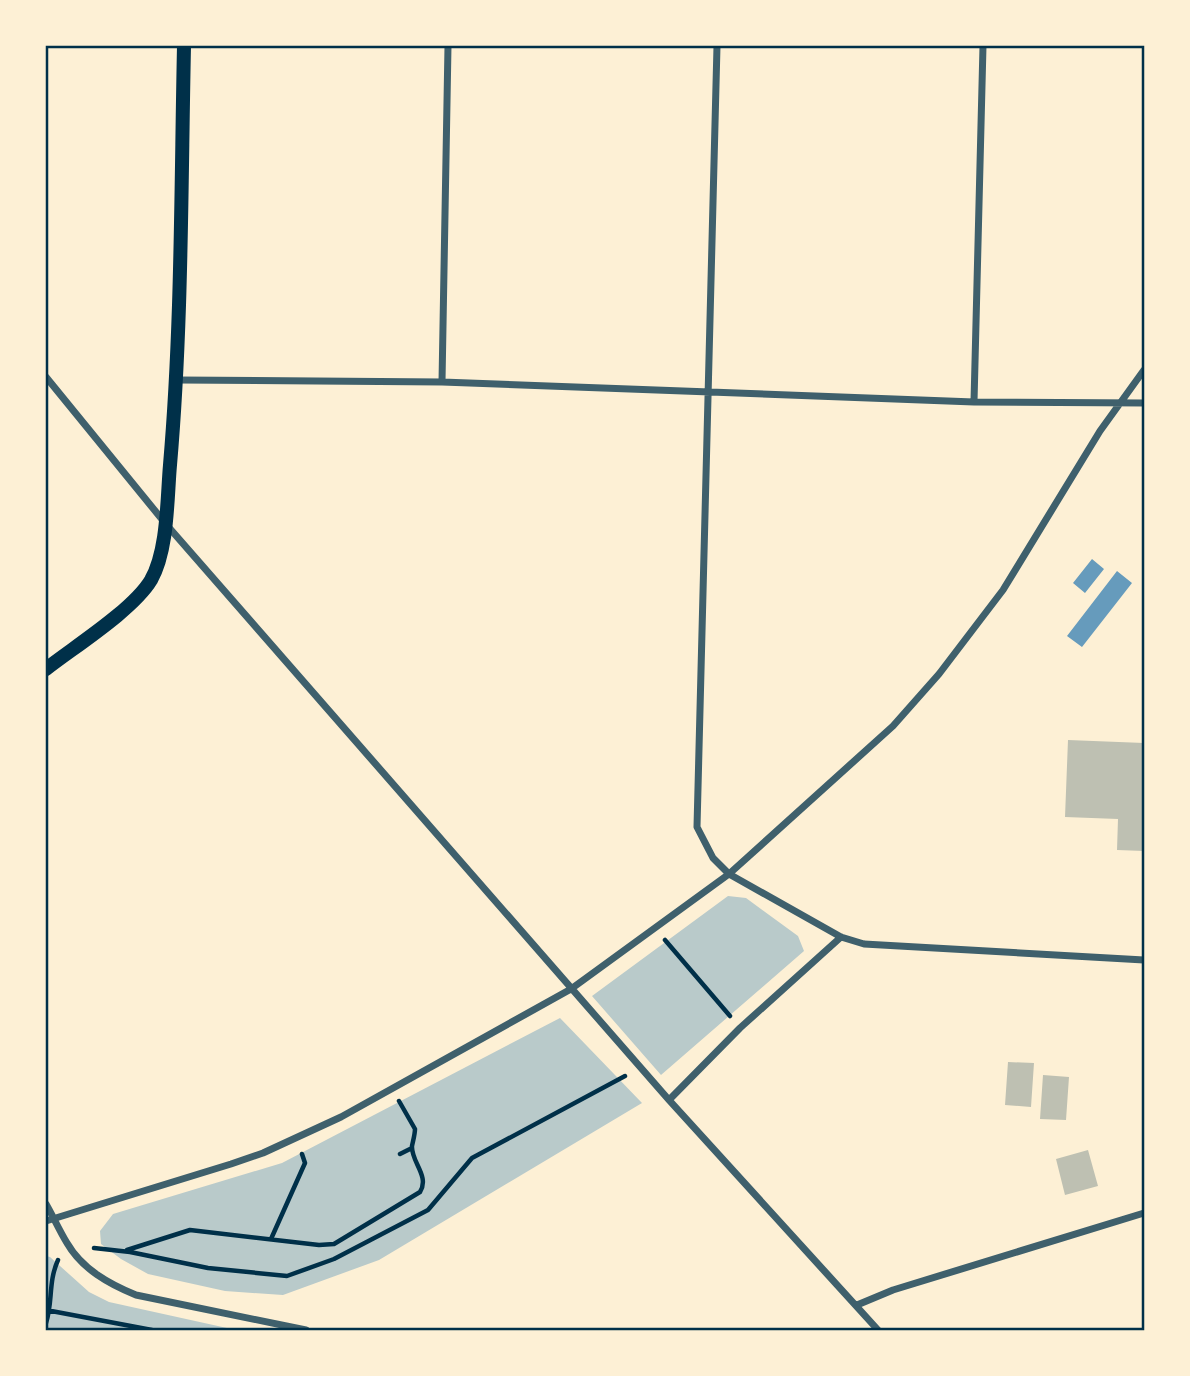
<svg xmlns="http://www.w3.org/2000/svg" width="1190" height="1376" font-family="Poppins,sans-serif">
<rect width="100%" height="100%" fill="#fdf0d5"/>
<!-- green -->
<path fill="#b9caca" d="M728,896L746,898L798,936L804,951L661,1075L592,996Z
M560,1018L642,1103L379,1260L283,1295L225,1291L148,1274L121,1259L101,1244L100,1231L113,1214L282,1163Z
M46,1256L50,1257L89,1292L109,1302L236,1330H46Z"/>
<!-- water -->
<path fill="#669bbc" d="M1092,559L1104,569L1085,593L1073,583Z
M1117,571L1132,583L1082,647L1067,636Z"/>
<!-- building -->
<path fill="#bec0b2" d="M1068,740L1144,743V851L1117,850L1118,819L1065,817Z
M1008,1062L1034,1063L1031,1107L1005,1105Z
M1043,1075L1069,1077L1066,1120L1040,1119Z
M1088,1150L1098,1186L1065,1195L1056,1159Z"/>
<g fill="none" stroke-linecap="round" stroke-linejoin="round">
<!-- path -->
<path stroke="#003049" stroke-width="4.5" d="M665,940L730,1016
M400,1154L412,1148
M271,1239L305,1163L302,1154
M94,1248L130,1252L208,1268L287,1276L334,1259L428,1210L472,1158L625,1076
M127,1250L190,1230L319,1245L334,1244L420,1192C430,1176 411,1162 412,1146C413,1141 415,1134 415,1129L399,1101
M46,1310L152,1330
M46,1323C53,1302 48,1282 58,1260"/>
<!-- minor -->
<path stroke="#3f606c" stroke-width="7" d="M717,46L697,827L713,858L729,874L841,937L864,944L1144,960
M46,377L165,523L669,1100L878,1330
M178,380L442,382L974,402L1144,403
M442,382L448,46
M974,402L983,46
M669,1100L740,1028L841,937
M46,1204C53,1216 59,1230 67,1243C82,1269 109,1284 136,1295L306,1330
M46,1221L231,1164L263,1153L341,1117L571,989L729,874L893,726L939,674L1003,590L1100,431L1144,370
M857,1305L893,1290L1144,1213"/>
<!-- secondary -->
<path stroke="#003049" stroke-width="14" d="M46,669C74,647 133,610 151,580C168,550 167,499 170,465C182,326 181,185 184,46"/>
</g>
<!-- border -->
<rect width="1190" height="1376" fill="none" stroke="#fdf0d5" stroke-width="94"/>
<rect x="47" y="47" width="1096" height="1282" fill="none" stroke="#003049" stroke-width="2.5"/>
</svg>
